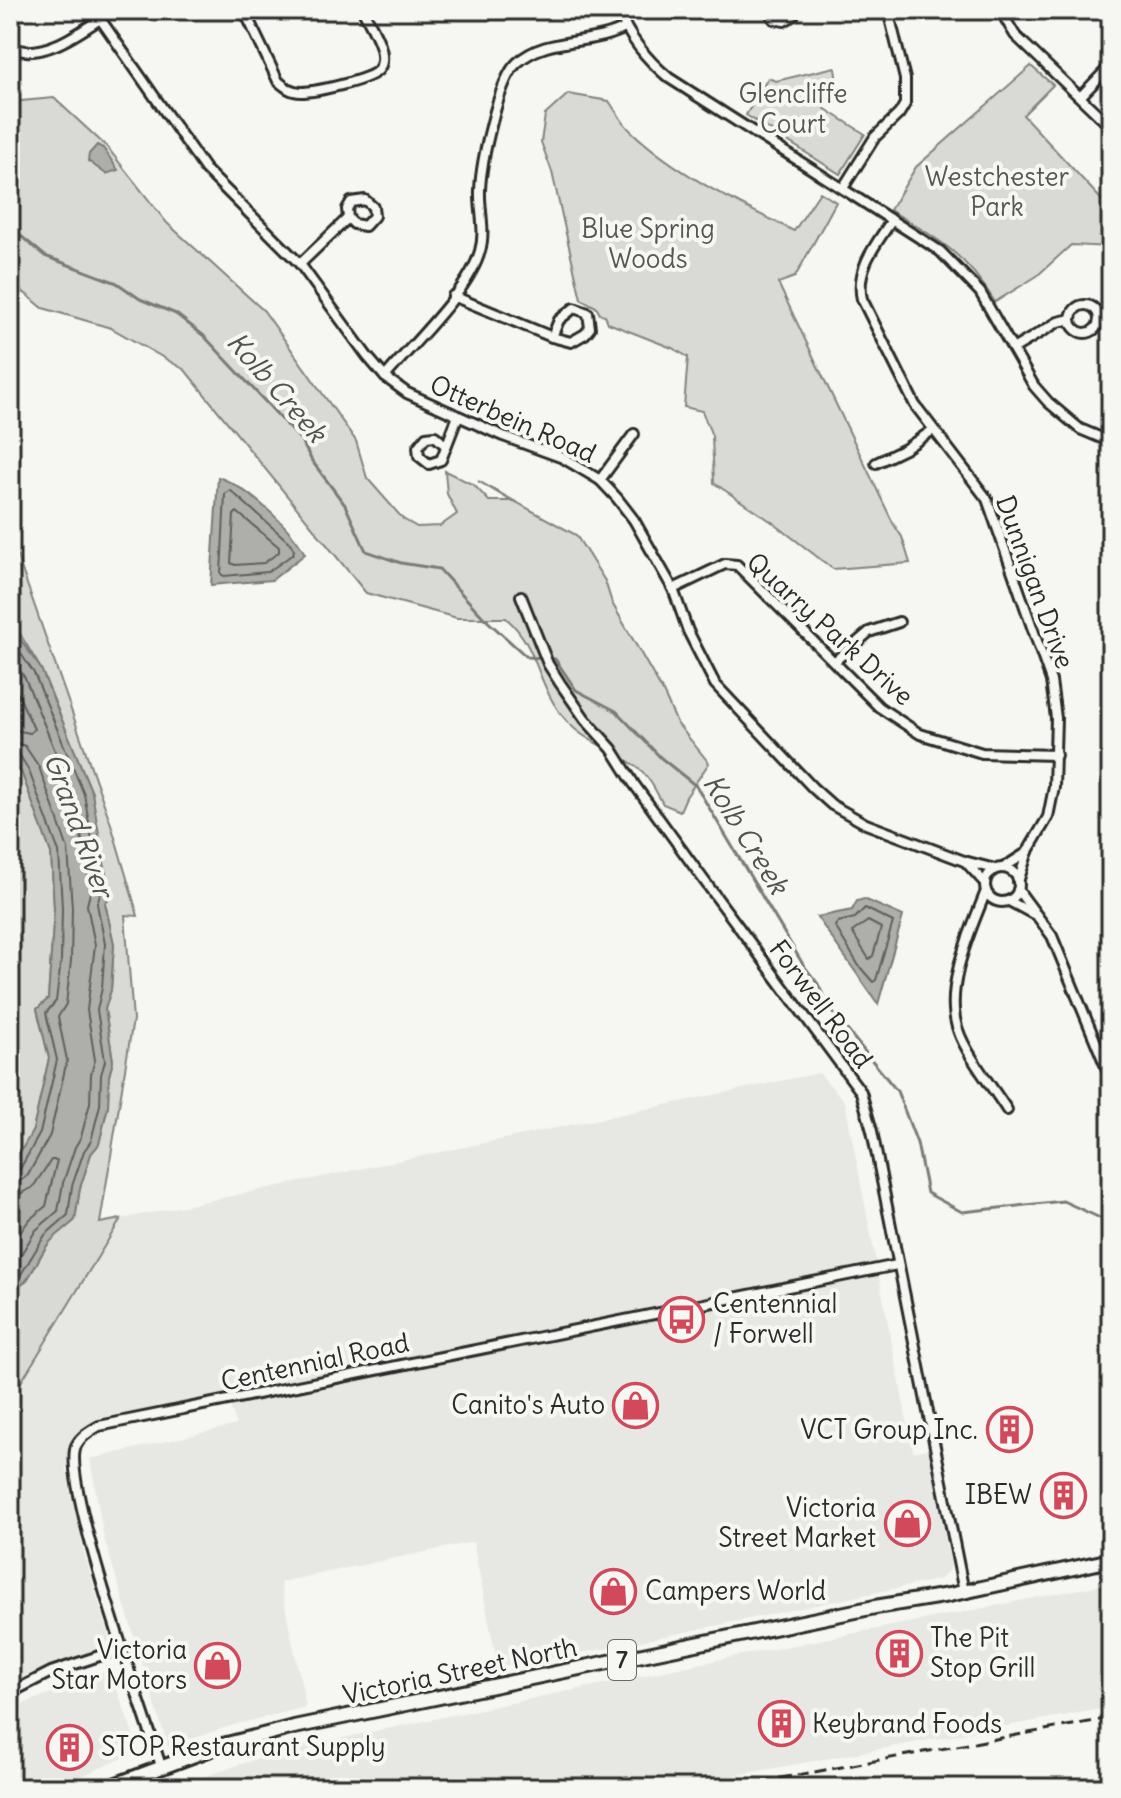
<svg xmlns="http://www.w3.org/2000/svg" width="1121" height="1798" font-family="Delius,sans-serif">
<rect width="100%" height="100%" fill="#f6f6f2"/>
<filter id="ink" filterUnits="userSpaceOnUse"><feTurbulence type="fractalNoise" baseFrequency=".0125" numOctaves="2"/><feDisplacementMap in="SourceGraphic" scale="16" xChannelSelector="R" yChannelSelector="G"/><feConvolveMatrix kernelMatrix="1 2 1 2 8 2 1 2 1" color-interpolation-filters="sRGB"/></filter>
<g filter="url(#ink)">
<g fill="#e7e7e3">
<path d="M819 1073 845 1102 913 1452 928 1449 951 1567 941 1579 603 1649 498 1667 473 1542 280 1582 306 1707 233 1725 168 1747 104 1538 90 1459 236 1425 227 1394 95 1419 70 1446 66 1467 84 1553 111 1643 10 1684V1400L121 1219Z"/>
<path d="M1111 1583V1707L665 1788H171L280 1751 737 1656Z"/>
<path d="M110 1670 139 1751 55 1788H10V1709Z"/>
</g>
<g fill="#d9d9d5" stroke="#828280" stroke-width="2">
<path d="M1031 66 1053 85 1023 115 1111 210V247L1071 245 1037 276 995 302C964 252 938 239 890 210L916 167Z"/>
<path d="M835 67 837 85 824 108 865 134 840 174 746 115 768 78 776 81Z"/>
<path d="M568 94 609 101C616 111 622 123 631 131 676 174 739 204 794 231L820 192 836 202 795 277 778 283 893 523 902 537 910 563 833 569 772 522 714 483 712 436 702 411 684 407 688 357 672 348 608 323 605 315 600 314 596 307 581 299 552 172 541 142 545 115Z"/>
<path d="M54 98 107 147 167 223 264 311 356 441 367 478 403 519 417 527 440 526 457 514 447 494 445 471 474 485 489 501H511L478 481 576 535 605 581 612 603 663 692 677 723 709 763 686 797 680 811 663 804C656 792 650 777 638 768 611 746 581 744 558 710 536 679 537 645 506 618H457L366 593 185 370 111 328 43 308 10 281V102Z"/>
<path d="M10 542 14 547 111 824 138 916 125 915 133 1020 100 1223 121 1219 10 1400V1291L27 1280 50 1240 75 1220 80 1188 91 1154 99 1144 108 1106 109 1076 113 1061 105 1009 111 990 114 944 105 903 92 793 41 669 10 617Z"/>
<path d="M10 753 22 774 51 853 54 909 48 999 37 1009 49 1058 33 1130 10 1179Z"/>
</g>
<g fill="#aeaeab" stroke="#7a7a78" stroke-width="2">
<path d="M97 145 103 148 118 170 106 174 88 161 89 154Z"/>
<path d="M218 477C247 487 291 527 305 554L272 580 211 585Z"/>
<path d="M10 624 41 669 92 793 110 897 105 903 114 944 111 990 105 1009 113 1061 109 1076 108 1106 99 1144 91 1154 80 1188 75 1220C67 1228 57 1234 50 1242 36 1257 32 1286 10 1291V1170L33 1130 49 1058 37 1009 48 999 54 909 51 853 22 774 10 753Z"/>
<path d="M864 899 903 916 878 1004 817 917 852 910 857 901Z"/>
</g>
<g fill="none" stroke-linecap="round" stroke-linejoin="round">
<g stroke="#5f5f5e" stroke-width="2">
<path d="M230 490 290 543 294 550 293 554 268 572 224 576 221 574 225 494Z"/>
<path d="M237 512 279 547V552L264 563 235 565 231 563 234 515Z"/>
<path d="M10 638 34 673 84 794 101 891 97 904 105 944 102 988 97 1010 105 1061 101 1075 100 1105 91 1141 84 1151 72 1186 68 1215 45 1235 20 1276 10 1283"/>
<path d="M10 656 25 678 74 797 91 889 87 905 95 945 87 1010 95 1060 91 1074 90 1103 81 1137 75 1147 63 1183 58 1211 36 1230 10 1272"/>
<path d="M10 677 34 729 30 733 10 729"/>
<path d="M10 741 25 746 39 767 68 849 72 908 71 961 66 1004 58 1017 67 1060 50 1135 28 1175 20 1181 10 1182"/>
<path d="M10 751 19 754 29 771 59 852 62 908 61 961 56 1001 46 1013 57 1060 40 1133 20 1169 10 1172"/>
<path d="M865 908 893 922 876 980 873 982 859 966 835 926 838 922 855 918Z"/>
<path d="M868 921 881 928 873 956 869 959 852 932Z"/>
<path d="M10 1194 22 1193 33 1187 51 1160H57L46 1206 29 1220 10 1247"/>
</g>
<path stroke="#7a7a78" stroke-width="3" d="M10 227 45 256 117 283 140 299 176 314 204 336 301 440 312 461 345 505 366 551 401 563 439 569 484 618 527 657 555 659 576 690 616 711 661 758 696 786 804 966 818 984 829 1008 897 1091 917 1143 927 1193 962 1212 1063 1201 1111 1223"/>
<defs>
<g id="street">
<path d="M94 10 205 169 300 264 367 356 385 377 407 393 503 436 563 458 600 480 617 498 634 520 673 589 688 631 715 684 813 788 832 805 866 824 964 861 995 869"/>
<path d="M244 10 278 81C285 87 291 92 301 92 314 92 373 80 379 69 390 53 370 25 363 10"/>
<path d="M618 10C629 38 646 59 669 78L940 251 980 292 1034 386 1048 402 1080 429 1111 442"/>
<path d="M768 10 774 19 784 21 793 16 796 10"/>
<path d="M1004 10 1006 20 1015 35 1111 127"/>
<path d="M10 46C37 63 78 34 100 19"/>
<path d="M1081 96 1111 65"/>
<path d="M843 188 875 137 899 114 905 104V79L888 10"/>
<path d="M892 220C876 244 855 269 862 299L915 405 987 499 1051 681 1056 718 1054 787 1048 817 1028 851 1018 882"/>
<path d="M300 264 348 218 347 209 351 202 365 200 373 207 374 216 365 226 354 224 348 218"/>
<path d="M453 296 552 337"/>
<circle cx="1085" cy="319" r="14"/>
<path d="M574 308 588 313 590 328 585 334 571 342 552 337 559 320Z"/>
<path d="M1013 349 1058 322 1071 319"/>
<path d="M385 377C412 344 470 290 480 251 486 231 479 210 480 190 481 164 498 80 517 63 546 36 591 46 625 28"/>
<path d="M445 445 435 436 426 437 418 447 419 456 429 464 441 460 458 416"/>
<path d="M876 463 905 449 933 430"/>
<path d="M600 480 634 434"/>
<path d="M673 589 725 564 737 565 879 707 920 734 982 753 1056 755"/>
<path d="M521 596 548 664 560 683 585 719 612 749 634 784 703 879 861 1092 872 1131 964 1592"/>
<path d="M835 661 869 632 899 622"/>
<path d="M965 861 985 883"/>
<circle cx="1002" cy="885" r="17"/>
<path d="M1003 868 1028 852"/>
<path d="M1018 890 1052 936 1111 1079"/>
<path d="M986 891C971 930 943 988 958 1030 966 1054 993 1088 1007 1110"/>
<path d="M1009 901 1037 916"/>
<path d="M10 1693 51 1672 123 1648"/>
<path d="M161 1766C146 1718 61 1481 76 1446 80 1437 90 1431 99 1426L897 1265"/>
</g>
<path id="primary" d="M106 1788 219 1746 294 1727 875 1607 949 1595 1111 1560"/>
</defs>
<use href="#street" stroke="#2b2b2b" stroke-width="14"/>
<use href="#primary" stroke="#2b2b2b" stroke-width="18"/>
<use href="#street" stroke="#f6f6f2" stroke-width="8"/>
<use href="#primary" stroke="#f6f6f2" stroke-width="12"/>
<path stroke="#2b2b2b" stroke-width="3" stroke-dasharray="12 6" stroke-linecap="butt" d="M726 1788 1111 1718"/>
</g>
</g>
<defs>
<symbol id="bus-ring" viewBox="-11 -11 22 22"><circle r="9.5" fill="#f6f6f2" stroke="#d1495b" stroke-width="1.5"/><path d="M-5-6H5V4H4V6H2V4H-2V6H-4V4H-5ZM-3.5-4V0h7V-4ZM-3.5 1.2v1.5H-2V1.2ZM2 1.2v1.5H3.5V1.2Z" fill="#d1495b"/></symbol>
<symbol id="shop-ring" viewBox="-11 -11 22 22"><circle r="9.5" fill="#f6f6f2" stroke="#d1495b" stroke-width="1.5"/><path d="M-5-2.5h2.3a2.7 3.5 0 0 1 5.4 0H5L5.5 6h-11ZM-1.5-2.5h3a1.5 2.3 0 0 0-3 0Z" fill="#d1495b"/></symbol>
<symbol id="building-ring" viewBox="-11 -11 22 22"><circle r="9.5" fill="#f6f6f2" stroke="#d1495b" stroke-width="1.5"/><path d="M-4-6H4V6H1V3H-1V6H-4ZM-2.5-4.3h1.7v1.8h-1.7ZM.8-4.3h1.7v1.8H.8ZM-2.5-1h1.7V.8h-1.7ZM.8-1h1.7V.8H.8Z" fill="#d1495b"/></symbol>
</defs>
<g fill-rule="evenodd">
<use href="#bus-ring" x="656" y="1294" width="51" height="51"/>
<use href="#shop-ring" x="610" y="1380" width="51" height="51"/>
<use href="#building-ring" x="984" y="1404" width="51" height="51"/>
<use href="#building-ring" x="1038" y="1470" width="51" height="51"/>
<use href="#shop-ring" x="882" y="1498" width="51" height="51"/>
<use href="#shop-ring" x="588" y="1566" width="51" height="51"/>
<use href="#building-ring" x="874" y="1628" width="51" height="51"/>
<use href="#shop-ring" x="192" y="1640" width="51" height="51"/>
<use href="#building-ring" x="756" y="1698" width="51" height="51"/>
<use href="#building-ring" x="44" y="1722" width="51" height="51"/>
</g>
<g text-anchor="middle" stroke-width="8" stroke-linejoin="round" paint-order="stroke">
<rect fill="#f6f6f2" stroke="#686867" stroke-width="2" x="608" y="1640" width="28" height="40" rx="6"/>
<g font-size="24" font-weight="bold" fill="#2b2b2b">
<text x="622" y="1668">7</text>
</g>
<g font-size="26" fill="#565656" stroke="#f6f6f2">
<text x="793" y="103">Glencliffe<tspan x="793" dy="30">Court</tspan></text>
<text x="997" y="186">Westchester<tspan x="997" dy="30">Park</tspan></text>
<text x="648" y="238">Blue Spring<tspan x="648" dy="30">Woods</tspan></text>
</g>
<g font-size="26" fill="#2b2b2b" stroke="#f6f6f2">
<text transform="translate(513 419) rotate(24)" y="9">Otterbein Road</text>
<text transform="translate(1035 582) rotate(70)" y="9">Dunnigan Drive</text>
<text transform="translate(830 629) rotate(42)" y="9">Quarry Park Drive</text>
<text transform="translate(821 1004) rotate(53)" y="9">Forwell Road</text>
<text transform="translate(315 1362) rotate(-12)" y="9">Centennial Road</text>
<text transform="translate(460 1671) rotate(-12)" y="9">Victoria Street North</text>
</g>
<g font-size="26" fill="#2b2b2b" stroke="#f6f6f2" text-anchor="start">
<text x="713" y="1313">Centennial<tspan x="713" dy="30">/ Forwell</tspan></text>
<text x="605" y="1414" text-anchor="end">Canito's Auto</text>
<text x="978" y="1439" text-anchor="end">VCT Group Inc.</text>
<text x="1032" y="1504" text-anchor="end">IBEW</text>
<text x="876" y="1517" text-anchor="end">Victoria<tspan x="876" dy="30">Street Market</tspan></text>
<text x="645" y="1600">Campers World</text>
<text x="930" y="1647">The Pit<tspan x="930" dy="30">Stop Grill</tspan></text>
<text x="187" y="1659" text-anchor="end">Victoria<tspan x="187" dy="30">Star Motors</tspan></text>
<text x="812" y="1733">Keybrand Foods</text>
<text x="101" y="1756">STOP Restaurant Supply</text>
</g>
<g font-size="28" font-style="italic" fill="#525251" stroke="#f6f6f2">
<text transform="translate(277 387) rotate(49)" y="10">Kolb Creek</text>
<text transform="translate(79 825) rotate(70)" y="10">Grand River</text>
<text transform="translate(746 834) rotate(58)" y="10">Kolb Creek</text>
</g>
</g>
<rect width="1121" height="1798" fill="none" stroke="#f6f6f2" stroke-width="40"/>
<rect x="20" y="20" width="1081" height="1758" fill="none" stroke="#2b2b2b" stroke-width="3" filter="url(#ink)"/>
</svg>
